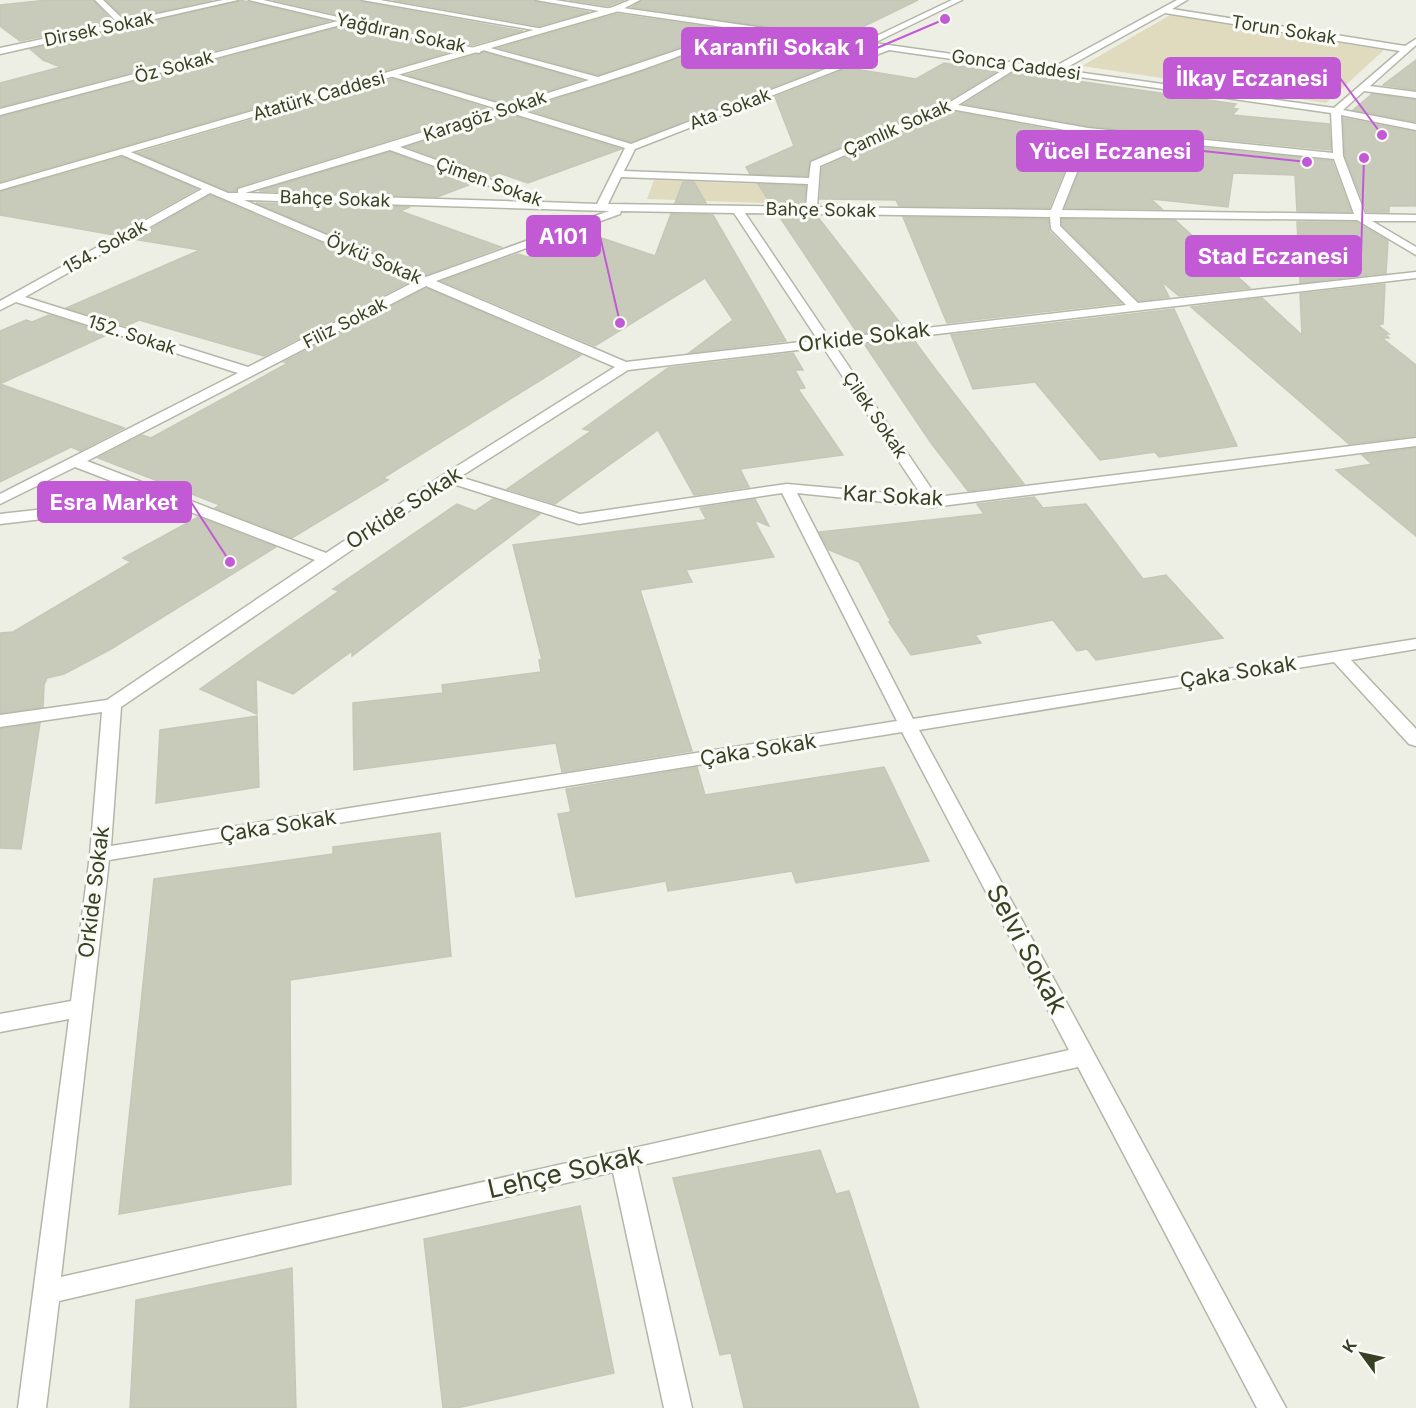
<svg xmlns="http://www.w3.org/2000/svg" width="1416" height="1408" font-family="Inter,sans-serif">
<rect width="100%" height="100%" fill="#edefe5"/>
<g fill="#e0dbbe">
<path d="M1170 15 1189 18 1384 50 1326 103 1082 66Z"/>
<path d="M654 180 794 185 790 204 647 199Z"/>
</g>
<g fill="#c8caba" stroke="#c5c8b7" stroke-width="1.5">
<path d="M48 0H93L113 22 20 41 0 26V5Z"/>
<path d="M106 0H212L126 19Z"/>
<path d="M240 0 329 21 0 107V83L61 67 43 60 30 49Z"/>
<path d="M273 0H360L362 2 523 31 472 45Z"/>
<path d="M393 0H534L536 2 589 12 539 26Z"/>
<path d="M569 0H624L608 6Z"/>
<path d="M642 0H918L842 37 632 7Z"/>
<path d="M617 14 722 29 698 41 598 75 499 48Z"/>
<path d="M348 25 456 50 0 182V117Z"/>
<path d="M739 31 827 44 795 59 831 65 631 142 525 109 659 66Z"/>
<path d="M484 52 581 80 507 104 407 75Z"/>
<path d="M1416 60V90L1383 85Z"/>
<path d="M944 63 996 72 946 102 810 160 807 176 750 174 746 167 794 146 775 97 849 68 916 79Z"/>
<path d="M1022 73 1236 104 1232 108 1238 109 1232 115 1329 124 1331 150 1088 126 964 104 1011 74 1020 76Z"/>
<path d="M392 79 490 109 237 187 236 191H228L138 153Z"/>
<path d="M1372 94 1416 100V122L1353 110Z"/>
<path d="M951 111 1079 135 1049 208 899 206 896 200 820 199 822 168Z"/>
<path d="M508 114 621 149 528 183 499 173 490 177 407 147Z"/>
<path d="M1343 118 1416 132V206H1389V212H1367L1345 156Z"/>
<path d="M1093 136 1332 161 1351 212 1297 211 1295 175 1233 173 1228 207 1151 199 1162 209 1065 208Z"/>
<path d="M390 152 474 183 437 197 259 191Z"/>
<path d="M122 157 197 189 114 235 0 215V192Z"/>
<path d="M683 182H694L706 203H675Z"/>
<path d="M758 184 806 186 804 205 771 204Z"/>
<path d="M210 195 221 200 411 281 264 356 139 320 126 326 66 308 200 250 133 239Z"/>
<path d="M256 203 410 207 400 211 501 247 426 275Z"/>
<path d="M671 214 713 215 786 341 689 353 733 320 705 278 595 346 442 281 518 254 528 257 587 233 655 256Z"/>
<path d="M779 216H817L904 328 858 334Z"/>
<path d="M903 217 1048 219 1049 231 1121 303 947 323Z"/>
<path d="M1062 219 1175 220 1250 288 1179 296 1161 281 1169 297 1139 301 1062 225Z"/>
<path d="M1297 222H1356L1388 241 1386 273 1300 283Z"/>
<path d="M1385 284 1383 324 1378 325 1389 334H1385L1389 338H1382L1416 365V436L1349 444 1191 307 1262 298 1302 335 1300 294Z"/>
<path d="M426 288 581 355 383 478 388 480 292 538 215 508 220 505 98 458 142 435 151 438 288 363 284 362Z"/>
<path d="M1174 309 1237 446 1159 457 1155 452 1100 460 1035 382 973 389 951 335Z"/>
<path d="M49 315 109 334 0 384V331L26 320 32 322Z"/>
<path d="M913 339 936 370 1024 484 968 491 931 443 865 345Z"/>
<path d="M793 353 803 370H795L805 388 798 389 843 455 740 469 749 487 694 495 658 430 555 504 507 489 591 431 583 429 668 368Z"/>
<path d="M0 384 124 428 80 451 71 447 0 482Z"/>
<path d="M1416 448V536L1336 470 1372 464 1362 455Z"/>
<path d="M1034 497 1043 508 1086 504 1143 579 1166 575 1223 638 1096 660 1087 649 1077 651 1053 620 975 635 981 643 911 655 889 622H891L859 562 829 550 819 532 984 514 977 504Z"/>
<path d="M493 499 540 514 352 656V651L293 694 256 679 257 714 200 689 339 591 333 589 457 504 475 511Z"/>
<path d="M755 499 769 526 754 520 774 557 686 570 692 582 640 590 692 751 562 772 556 743 354 770 353 703 443 693 442 685 541 672 539 660H542L513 545 704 520 706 519 700 508Z"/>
<path d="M198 517 276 547 111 649 64 674 47 678 44 685 43 707 0 713V633L13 632 131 562 123 558Z"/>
<path d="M257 716 259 787 156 803 160 730Z"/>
<path d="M40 723 21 849 0 848V729Z"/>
<path d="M697 767 705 795 884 767 929 861 796 883 792 871 668 891 666 881 576 897 558 814 571 812 566 789Z"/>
<path d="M440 833 451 956 290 980 291 1184 119 1214 154 879 333 854V847Z"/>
<path d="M820 1150 836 1194 849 1191 919 1408H744L731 1353 720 1355 673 1178Z"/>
<path d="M580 1206 614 1373 457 1408H443L424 1239Z"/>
<path d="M292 1268 296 1408H130L136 1300Z"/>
</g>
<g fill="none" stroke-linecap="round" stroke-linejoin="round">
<defs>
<g id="minor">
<path d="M95 0H103L125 21 223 0H238L0 54V48L118 23Z"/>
<path d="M249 0H263L483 50 479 53 348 23 0 115V109L338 21Z"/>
<path d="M362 0H380L549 30 545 32Z"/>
<path d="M536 0H555L612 9 616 7 864 42 952 0H962L874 43 1052 68 1177 0H1187L1172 9 1405 46 1416 39V45L1370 86 1416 92V98L1364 91 1343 110 1416 124V130L1341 115 1343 156 1365 214 1416 215V221H1372L1416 247V255L1357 220 1060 217V226L1138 303 1416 272V278L835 346 937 497 1416 438V446L933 507 797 493 913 719 1416 639V649L1351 660 1416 729V746L1409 744 1334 662 919 730 1286 1408H1257L1078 1067 637 1166 692 1408H664L613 1172 59 1301 46 1408H18L69 1019 0 1032V1014L71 1001 90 855 102 712 0 727V715L107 700 315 560 170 504 0 524V514L153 497 75 467 0 504V494L238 373 16 302 0 310V301L202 189 120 154V150H126L228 193H238V189L498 109 390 76V72L507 106 589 80 483 50V46L598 77 699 43 730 28 614 11 610 13ZM1165 13 1400 51 1334 108 1062 70ZM739 29 878 49 631 144 517 109C592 85 670 65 739 29ZM889 50 1008 67 947 104 811 162 809 178 624 171 635 149ZM1017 68 1331 113 1333 153 1088 128 958 105ZM951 109 1082 133 1051 210 817 207 820 166ZM508 112 625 148 597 204 542 202V198L400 147ZM1092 134 1334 159 1354 214 1062 210ZM390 150 534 202 245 193ZM621 177 808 184 806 207 608 204ZM210 193 222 198 416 281 248 367 25 297ZM244 200 609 211 426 277ZM621 211 734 213 818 340 626 362 436 281 620 214ZM745 213 1050 217 1051 229 1126 305 830 339ZM426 286 615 367 443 475 326 553 87 461ZM823 347 922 496 787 484 580 514 460 477 628 370ZM450 483 579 524 782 493 897 721 111 846 121 707ZM902 732 1069 1050 61 1277 109 860Z"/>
</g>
<path id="secondary" d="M630 0H640L619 11 0 190V184L613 7Z"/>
</defs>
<use href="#minor" stroke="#b3b7a7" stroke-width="3"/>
<use href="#secondary" stroke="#b3b8a0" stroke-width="3"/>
<use href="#minor" fill="#fff" fill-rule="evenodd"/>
<use href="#secondary" fill="#fff" fill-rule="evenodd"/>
</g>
<g text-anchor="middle" stroke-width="6" stroke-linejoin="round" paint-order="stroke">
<g font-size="18" fill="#384124" stroke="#fafbf6">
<text transform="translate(99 29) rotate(-12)" y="6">Dirsek Sokak</text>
<text transform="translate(1284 30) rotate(9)" y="6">Torun Sokak</text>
<text transform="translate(401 33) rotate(12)" y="6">Yağdıran Sokak</text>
<text transform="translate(1016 65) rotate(8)" y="6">Gonca Caddesi</text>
<text transform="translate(174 67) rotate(-15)" y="6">Öz Sokak</text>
<text transform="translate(319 96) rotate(-16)" y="6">Atatürk Caddesi</text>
<text transform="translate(730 109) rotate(-21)" y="6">Ata Sokak</text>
<text transform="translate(485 116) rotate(-18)" y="6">Karagöz Sokak</text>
<text transform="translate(897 128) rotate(-24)" y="6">Çamlık Sokak</text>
<text transform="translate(489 182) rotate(20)" y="6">Çimen Sokak</text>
<text transform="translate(335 199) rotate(2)" y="6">Bahçe Sokak</text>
<text transform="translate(821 210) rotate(1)" y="6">Bahçe Sokak</text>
<text transform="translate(105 247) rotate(-29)" y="6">154. Sokak</text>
<text transform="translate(374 259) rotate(23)" y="6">Öykü Sokak</text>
<text transform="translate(345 323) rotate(-27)" y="6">Filiz Sokak</text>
<text transform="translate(132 335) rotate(18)" y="6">152. Sokak</text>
<text transform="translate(875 415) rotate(56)" y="6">Çilek Sokak</text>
</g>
<g font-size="21" fill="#384124" stroke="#fafbf6">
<text transform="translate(864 337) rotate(-7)" y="7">Orkide Sokak</text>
<text transform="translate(893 496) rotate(3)" y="7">Kar Sokak</text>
<text transform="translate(404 508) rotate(-33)" y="7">Orkide Sokak</text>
<text transform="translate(1238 672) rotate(-9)" y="7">Çaka Sokak</text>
<text transform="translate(758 750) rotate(-9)" y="7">Çaka Sokak</text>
<text transform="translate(278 826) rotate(-9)" y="7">Çaka Sokak</text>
<text transform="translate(94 892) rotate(-83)" y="7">Orkide Sokak</text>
</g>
<g font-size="26" fill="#384124" stroke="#fafbf6">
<text transform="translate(1027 949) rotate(62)" y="9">Selvi Sokak</text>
<text transform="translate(565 1172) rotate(-13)" y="9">Lehçe Sokak</text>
</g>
</g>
<path fill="none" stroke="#c35ad5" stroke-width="2" d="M945 19L877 48M1382 135L1340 78M1307 162L1203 151M620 323L600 236M1364 158L1361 256M230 562L191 502"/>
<g fill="#c35ad5" stroke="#fafbf6" stroke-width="2">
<circle cx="945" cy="19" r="6"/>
<circle cx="1382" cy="135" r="6"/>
<circle cx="1307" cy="162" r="6"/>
<circle cx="620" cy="323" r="6"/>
<circle cx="1364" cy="158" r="6"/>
<circle cx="230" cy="562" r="6"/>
</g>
<g fill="#c35ad5" stroke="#c35ad5" stroke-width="2">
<rect x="682" y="28" width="195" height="40" rx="6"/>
<rect x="1164" y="58" width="176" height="40" rx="6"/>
<rect x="1017" y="131" width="186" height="40" rx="6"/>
<rect x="527" y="216" width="73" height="40" rx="6"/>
<rect x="1186" y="236" width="175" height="40" rx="6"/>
<rect x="38" y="482" width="153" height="40" rx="6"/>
</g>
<g font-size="22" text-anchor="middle" font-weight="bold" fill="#fff">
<text x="779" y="55">Karanfil Sokak 1</text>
<text x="1252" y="86">İlkay Eczanesi</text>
<text x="1110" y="159">Yücel Eczanesi</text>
<text x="563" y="244">A101</text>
<text x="1273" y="264">Stad Eczanesi</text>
<text x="114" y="510">Esra Market</text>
</g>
<g transform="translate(1362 1354) rotate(303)" stroke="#fafbf6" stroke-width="4.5" paint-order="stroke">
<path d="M0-4.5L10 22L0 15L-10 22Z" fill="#384124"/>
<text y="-9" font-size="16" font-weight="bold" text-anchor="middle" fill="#384124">K</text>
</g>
</svg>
